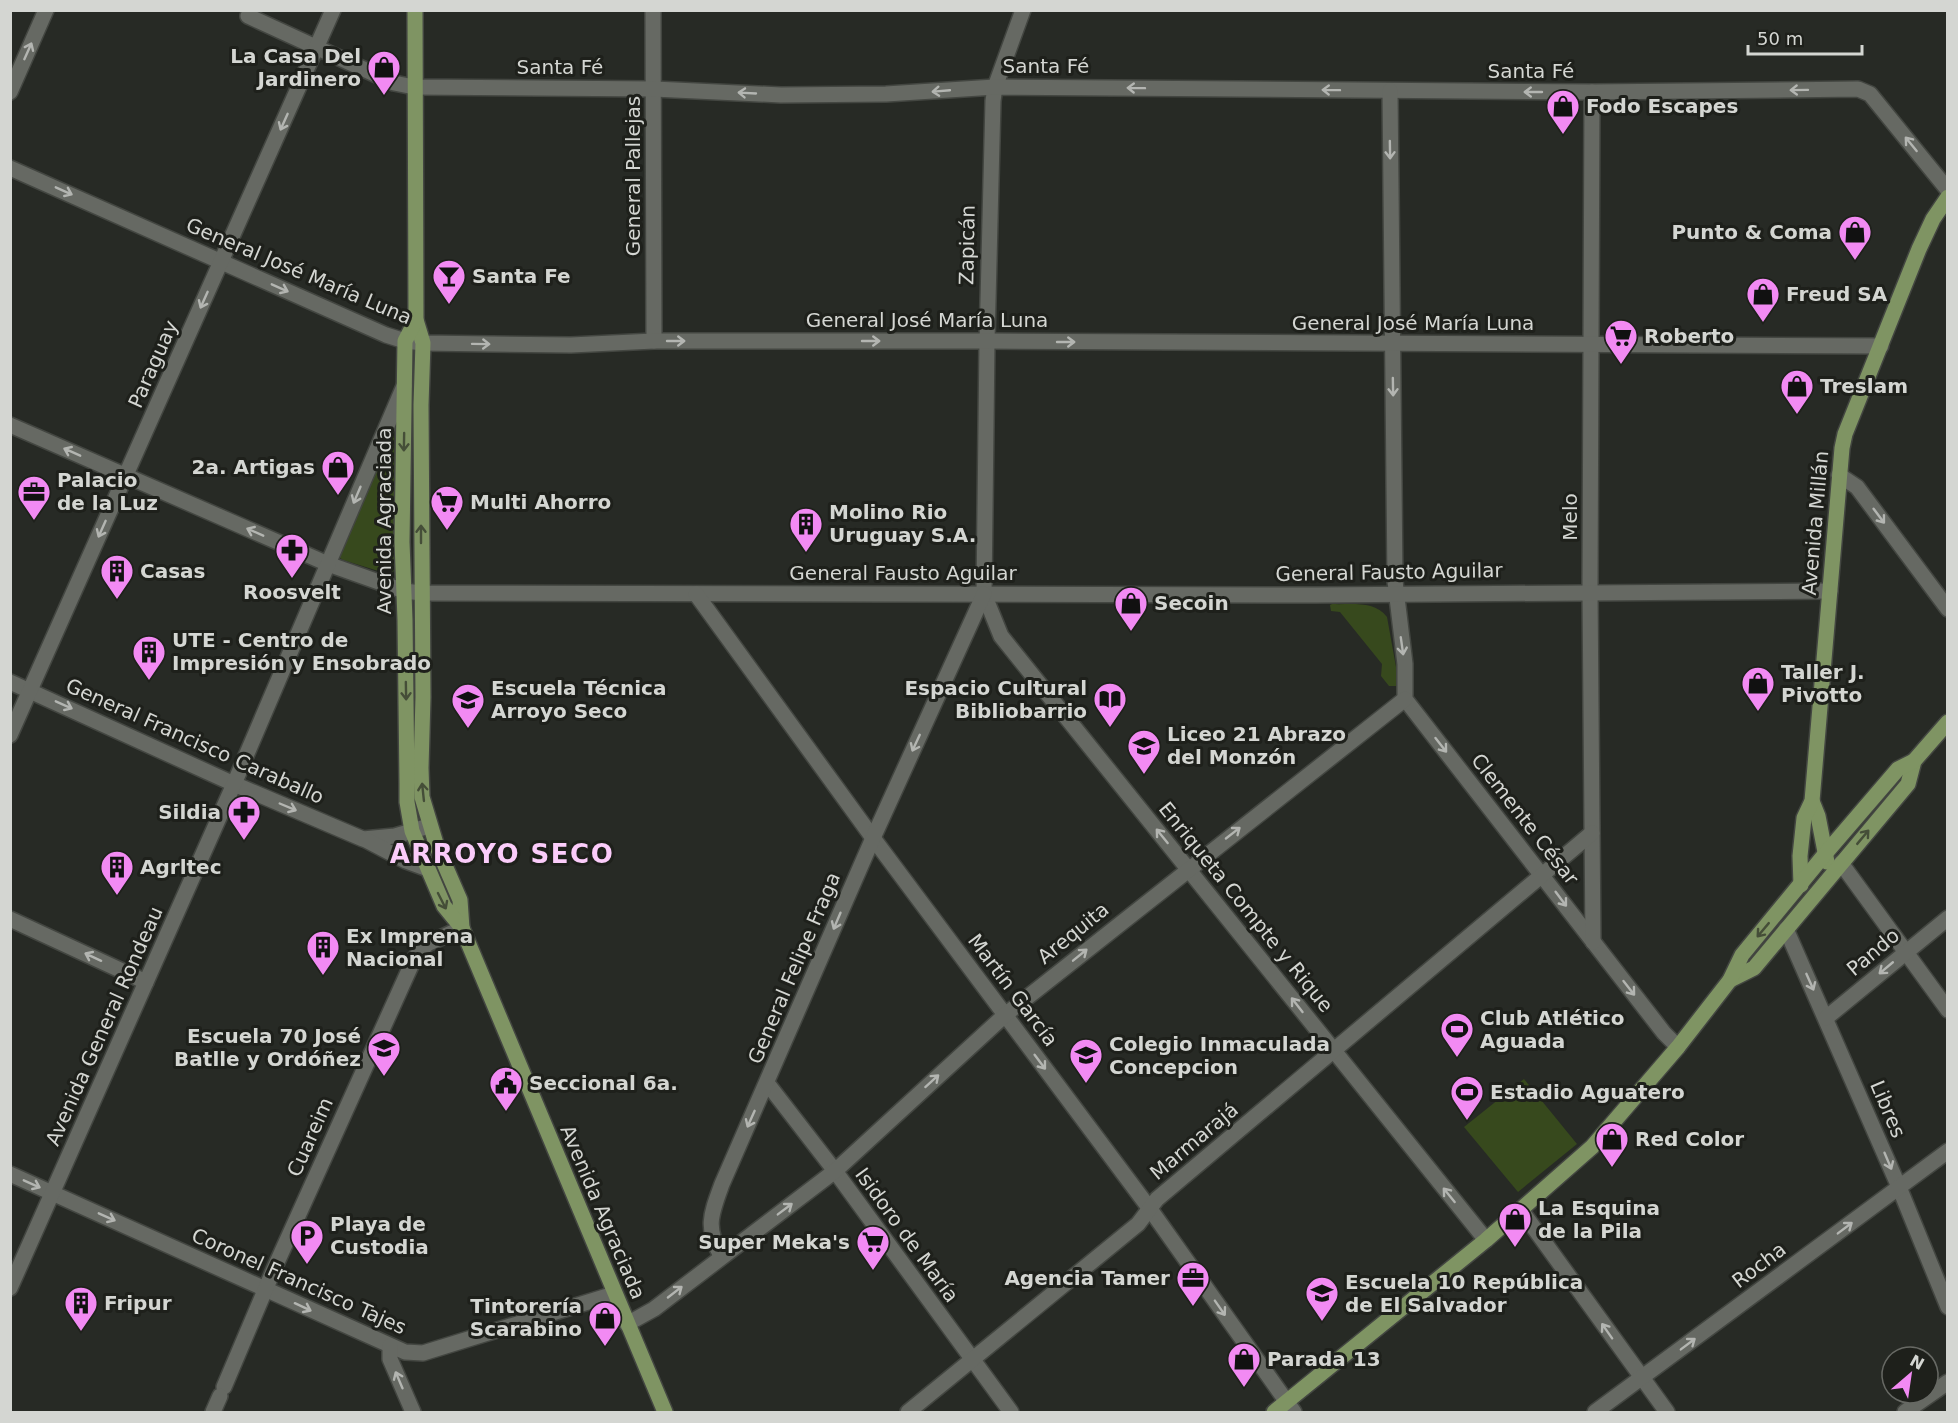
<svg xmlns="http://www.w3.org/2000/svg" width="1958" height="1423" font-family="'DejaVu Sans',sans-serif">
<rect width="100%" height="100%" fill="#272a25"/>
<g fill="#37491d">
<path d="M394 435 396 567 394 571 388 574 343 560 340 558 339 553 391 436Z"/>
<path d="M1332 604C1351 605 1374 600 1387 617L1398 678 1396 686H1389L1381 676 1382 664 1340 612 1331 611 1330 605Z"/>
<path d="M1524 1079 1577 1144 1518 1192 1464 1127Z"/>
</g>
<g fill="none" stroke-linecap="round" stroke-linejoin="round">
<defs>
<g id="minor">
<path d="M653 10 654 341"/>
<path d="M1023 10 995 87 993 101 987 341 984 594 1001 636 1486 1240"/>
<path d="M248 16 394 83 414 87 654 89 781 95 886 94 995 87 1592 92 1858 89 1870 94 1948 190"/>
<path d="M1390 91 1395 581 1405 664V699L1664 1033 1678 1047"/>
<path d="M10 92 46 10"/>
<path d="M1592 92 1590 592 1593 942"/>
<path d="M10 168 386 335 405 341 423 343 571 345 654 341H987L1881 346"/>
<path d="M10 425 328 564 404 591 422 593 1317 595 1830 591"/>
<path d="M1839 475 1857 487 1948 609"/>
<path d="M696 594 873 838 1150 1209 1294 1412"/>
<path d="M10 682 234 784 363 839 395 836 429 826"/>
<path d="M10 735 333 10"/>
<path d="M366 840 406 861 428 869"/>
<path d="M1841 863 1948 1010"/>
<path d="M10 919 146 982"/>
<path d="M1786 929 1899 1187 1948 1307"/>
<path d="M1826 1018 1948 918"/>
<path d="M767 1083 835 1171 1011 1412"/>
<path d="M10 1174 405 1352 423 1353 614 1294"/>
<path d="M1521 1210 1667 1412"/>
<path d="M721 1256C705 1227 711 1214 722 1184L873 838 984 594"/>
<path d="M10 1288 234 784 404 386"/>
<path d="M627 1324 654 1309 835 1171 1005 1015 1405 699"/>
<path d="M390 1346V1359L413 1412"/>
<path d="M224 1387 274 1269 414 959 427 944 462 928"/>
<path d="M213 1412 220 1396"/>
<path d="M908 1412 1138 1224 1157 1199 1592 833"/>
<path d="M1595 1412 1948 1151"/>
<path d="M1905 1412 1948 1382"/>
</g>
<g id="major">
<path d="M415 10 416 320 423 343 421 405 423 697 421 768 422 797 437 847 460 900 462 928"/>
<path d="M416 320 405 341 402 542 405 620 407 784V802L412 831 444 906 462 928 665 1412"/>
<path d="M1812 801 1818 816 1827 862"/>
<path d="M1801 885 1800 856 1804 818 1812 801 1842 448 1845 434 1919 249 1933 219 1948 197"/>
<path d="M1730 980 1754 968 1908 784 1914 761 1948 722"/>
<path d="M1274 1412 1486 1240 1592 1147 1678 1047 1730 980 1742 955 1825 854 1898 769 1914 761"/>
</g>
</defs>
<use href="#minor" stroke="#434641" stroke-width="18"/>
<use href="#major" stroke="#434641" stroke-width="18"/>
<use href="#minor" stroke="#666963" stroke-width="15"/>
<use href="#major" stroke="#7f9463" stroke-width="15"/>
</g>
<defs><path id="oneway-shaft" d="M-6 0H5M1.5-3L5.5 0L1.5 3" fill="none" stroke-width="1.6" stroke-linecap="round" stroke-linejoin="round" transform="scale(1.5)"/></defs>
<g stroke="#b3b5b1">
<use href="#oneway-shaft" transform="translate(28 51) rotate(-66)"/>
<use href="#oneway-shaft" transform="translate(1136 88) rotate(-179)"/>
<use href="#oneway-shaft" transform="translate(1331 90) rotate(-179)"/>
<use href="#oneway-shaft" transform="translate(1799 90) rotate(179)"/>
<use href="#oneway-shaft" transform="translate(941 91) rotate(175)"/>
<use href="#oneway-shaft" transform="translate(1533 92) rotate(-180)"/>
<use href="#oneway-shaft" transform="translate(747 93) rotate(-177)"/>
<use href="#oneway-shaft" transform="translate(284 122) rotate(114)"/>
<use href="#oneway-shaft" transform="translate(1911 144) rotate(-129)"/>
<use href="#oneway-shaft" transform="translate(1390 150) rotate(89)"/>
<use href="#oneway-shaft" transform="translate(64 191) rotate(24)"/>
<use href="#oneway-shaft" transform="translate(280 288) rotate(24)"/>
<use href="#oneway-shaft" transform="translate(204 300) rotate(114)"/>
<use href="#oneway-shaft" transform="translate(676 341)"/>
<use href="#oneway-shaft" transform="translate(871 341)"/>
<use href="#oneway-shaft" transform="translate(1066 342)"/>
<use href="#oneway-shaft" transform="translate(481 344) rotate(1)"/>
<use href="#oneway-shaft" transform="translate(1393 387) rotate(89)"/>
<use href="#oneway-shaft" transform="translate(72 452) rotate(-156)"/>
<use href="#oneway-shaft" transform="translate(357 495) rotate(113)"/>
<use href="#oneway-shaft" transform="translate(1879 516) rotate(53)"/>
<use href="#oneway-shaft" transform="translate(102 529) rotate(114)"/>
<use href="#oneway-shaft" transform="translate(255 532) rotate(-156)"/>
<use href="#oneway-shaft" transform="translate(1402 646) rotate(82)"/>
<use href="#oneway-shaft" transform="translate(64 705) rotate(24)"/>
<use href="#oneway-shaft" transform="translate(916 743) rotate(115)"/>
<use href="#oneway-shaft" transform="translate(1441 745) rotate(52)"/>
<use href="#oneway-shaft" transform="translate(288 807) rotate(23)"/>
<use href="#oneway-shaft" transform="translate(1233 833) rotate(-38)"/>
<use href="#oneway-shaft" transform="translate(1162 836) rotate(-129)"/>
<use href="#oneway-shaft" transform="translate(1561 899) rotate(53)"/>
<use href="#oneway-shaft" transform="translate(837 921) rotate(113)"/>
<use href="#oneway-shaft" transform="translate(1080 955) rotate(-39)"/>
<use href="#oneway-shaft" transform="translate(93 957) rotate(-155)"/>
<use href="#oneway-shaft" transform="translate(1886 968) rotate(140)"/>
<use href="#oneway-shaft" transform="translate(1810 982) rotate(66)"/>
<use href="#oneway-shaft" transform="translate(1629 988) rotate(52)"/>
<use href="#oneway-shaft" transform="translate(1297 1005) rotate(-128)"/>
<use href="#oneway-shaft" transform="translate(1040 1062) rotate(53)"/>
<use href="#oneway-shaft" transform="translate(932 1081) rotate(-42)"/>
<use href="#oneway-shaft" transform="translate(751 1119) rotate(114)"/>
<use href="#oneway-shaft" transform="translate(1888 1161) rotate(67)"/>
<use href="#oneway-shaft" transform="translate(32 1184) rotate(24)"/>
<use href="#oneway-shaft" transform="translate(1449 1195) rotate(-129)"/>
<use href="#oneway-shaft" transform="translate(785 1209) rotate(-37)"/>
<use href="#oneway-shaft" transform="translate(107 1217) rotate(24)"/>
<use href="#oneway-shaft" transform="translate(1845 1228) rotate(-37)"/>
<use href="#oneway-shaft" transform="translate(675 1292) rotate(-38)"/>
<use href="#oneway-shaft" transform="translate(303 1307) rotate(25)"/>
<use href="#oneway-shaft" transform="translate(1220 1308) rotate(55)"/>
<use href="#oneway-shaft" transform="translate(1607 1331) rotate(-125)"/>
<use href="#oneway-shaft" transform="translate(1688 1344) rotate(-37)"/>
<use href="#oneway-shaft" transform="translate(399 1380) rotate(-113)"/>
</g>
<g stroke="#454e38">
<use href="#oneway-shaft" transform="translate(404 442) rotate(91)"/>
<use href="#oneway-shaft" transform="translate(421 534) rotate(-90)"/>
<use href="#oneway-shaft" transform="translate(406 691) rotate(89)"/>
<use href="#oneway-shaft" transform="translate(423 792) rotate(-96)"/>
<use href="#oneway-shaft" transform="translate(1863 837) rotate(-50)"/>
<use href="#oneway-shaft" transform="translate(442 901) rotate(63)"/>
<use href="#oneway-shaft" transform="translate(1763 930) rotate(130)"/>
</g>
<defs>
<symbol id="shop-pin" viewBox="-11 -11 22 30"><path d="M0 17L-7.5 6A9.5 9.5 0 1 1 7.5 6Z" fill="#f28af3" stroke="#1e201b"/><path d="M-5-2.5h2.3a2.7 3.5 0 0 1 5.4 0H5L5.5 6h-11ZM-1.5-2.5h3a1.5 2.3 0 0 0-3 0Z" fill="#111"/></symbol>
<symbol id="bar-pin" viewBox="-11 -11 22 30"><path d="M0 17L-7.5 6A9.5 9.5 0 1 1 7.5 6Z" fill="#f28af3" stroke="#1e201b"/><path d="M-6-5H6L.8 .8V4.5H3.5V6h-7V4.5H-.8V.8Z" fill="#111"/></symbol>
<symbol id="supermarket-pin" viewBox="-11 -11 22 30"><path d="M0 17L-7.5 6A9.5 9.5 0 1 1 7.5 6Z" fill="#f28af3" stroke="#1e201b"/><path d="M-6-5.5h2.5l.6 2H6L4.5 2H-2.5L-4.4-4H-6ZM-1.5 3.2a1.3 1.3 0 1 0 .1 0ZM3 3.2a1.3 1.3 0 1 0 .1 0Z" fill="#111"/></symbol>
<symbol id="office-pin" viewBox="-11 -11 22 30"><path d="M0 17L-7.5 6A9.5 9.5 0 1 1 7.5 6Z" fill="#f28af3" stroke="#1e201b"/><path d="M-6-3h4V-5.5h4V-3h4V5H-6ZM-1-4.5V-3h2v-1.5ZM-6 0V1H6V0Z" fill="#111"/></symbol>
<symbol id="building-pin" viewBox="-11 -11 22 30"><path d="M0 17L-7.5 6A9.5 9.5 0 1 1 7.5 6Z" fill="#f28af3" stroke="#1e201b"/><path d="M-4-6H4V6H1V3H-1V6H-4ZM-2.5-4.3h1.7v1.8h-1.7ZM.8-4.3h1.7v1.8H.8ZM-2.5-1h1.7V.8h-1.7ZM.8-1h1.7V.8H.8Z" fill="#111"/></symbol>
<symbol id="pharmacy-pin" viewBox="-11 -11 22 30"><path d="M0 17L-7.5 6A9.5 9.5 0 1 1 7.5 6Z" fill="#f28af3" stroke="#1e201b"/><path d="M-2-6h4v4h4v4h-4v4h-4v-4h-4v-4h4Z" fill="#111"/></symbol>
<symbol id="library-pin" viewBox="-11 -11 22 30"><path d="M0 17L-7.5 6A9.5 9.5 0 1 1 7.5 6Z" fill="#f28af3" stroke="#1e201b"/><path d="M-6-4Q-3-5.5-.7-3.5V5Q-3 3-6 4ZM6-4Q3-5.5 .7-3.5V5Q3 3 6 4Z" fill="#111"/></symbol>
<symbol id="school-pin" viewBox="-11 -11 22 30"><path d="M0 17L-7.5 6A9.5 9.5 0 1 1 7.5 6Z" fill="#f28af3" stroke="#1e201b"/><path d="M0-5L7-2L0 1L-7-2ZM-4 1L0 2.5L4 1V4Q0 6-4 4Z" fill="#111"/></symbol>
<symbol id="stadium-pin" viewBox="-11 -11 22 30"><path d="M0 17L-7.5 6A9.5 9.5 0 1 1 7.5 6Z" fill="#f28af3" stroke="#1e201b"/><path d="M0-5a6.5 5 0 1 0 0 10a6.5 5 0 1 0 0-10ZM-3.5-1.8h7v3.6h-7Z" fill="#111"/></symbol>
<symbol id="civic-pin" viewBox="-11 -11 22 30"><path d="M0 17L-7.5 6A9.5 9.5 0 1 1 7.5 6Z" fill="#f28af3" stroke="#1e201b"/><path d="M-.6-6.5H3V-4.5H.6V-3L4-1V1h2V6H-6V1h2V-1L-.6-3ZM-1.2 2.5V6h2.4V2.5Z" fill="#111"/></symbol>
<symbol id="parking-pin" viewBox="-11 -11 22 30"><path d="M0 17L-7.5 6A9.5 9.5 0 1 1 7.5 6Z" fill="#f28af3" stroke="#1e201b"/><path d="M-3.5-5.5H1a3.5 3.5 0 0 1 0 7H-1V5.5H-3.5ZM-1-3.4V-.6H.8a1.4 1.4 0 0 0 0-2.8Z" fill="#111"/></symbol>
</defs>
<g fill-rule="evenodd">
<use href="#shop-pin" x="365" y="48" width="38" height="52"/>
<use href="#shop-pin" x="1544" y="87" width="38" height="52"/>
<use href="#shop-pin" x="1836" y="213" width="38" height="52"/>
<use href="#bar-pin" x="430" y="257" width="38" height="52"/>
<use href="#shop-pin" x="1744" y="275" width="38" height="52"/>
<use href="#supermarket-pin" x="1602" y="317" width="38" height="52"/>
<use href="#shop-pin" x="1778" y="367" width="38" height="52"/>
<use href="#shop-pin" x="319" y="448" width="38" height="52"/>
<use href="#office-pin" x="15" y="473" width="38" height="52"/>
<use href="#supermarket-pin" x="428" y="483" width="38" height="52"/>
<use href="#building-pin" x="787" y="505" width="38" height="52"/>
<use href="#pharmacy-pin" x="273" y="531" width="38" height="52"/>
<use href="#building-pin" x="98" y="552" width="38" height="52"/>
<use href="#shop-pin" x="1112" y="584" width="38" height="52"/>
<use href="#building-pin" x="130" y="633" width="38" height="52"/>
<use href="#shop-pin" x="1739" y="664" width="38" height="52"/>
<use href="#library-pin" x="1091" y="680" width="38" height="52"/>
<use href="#school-pin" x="449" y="681" width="38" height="52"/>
<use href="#school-pin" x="1125" y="727" width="38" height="52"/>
<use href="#pharmacy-pin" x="225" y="793" width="38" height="52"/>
<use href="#building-pin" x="98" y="848" width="38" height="52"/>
<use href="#building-pin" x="304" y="928" width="38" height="52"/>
<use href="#stadium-pin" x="1438" y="1010" width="38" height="52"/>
<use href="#school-pin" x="365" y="1029" width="38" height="52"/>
<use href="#school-pin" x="1067" y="1036" width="38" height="52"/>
<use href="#civic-pin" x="487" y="1064" width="38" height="52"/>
<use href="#stadium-pin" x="1448" y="1073" width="38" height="52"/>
<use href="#shop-pin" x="1593" y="1120" width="38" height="52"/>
<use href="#shop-pin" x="1496" y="1200" width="38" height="52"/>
<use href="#parking-pin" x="288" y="1217" width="38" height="52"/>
<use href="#supermarket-pin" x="854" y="1223" width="38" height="52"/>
<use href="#office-pin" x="1174" y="1259" width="38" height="52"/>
<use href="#school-pin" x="1303" y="1274" width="38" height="52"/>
<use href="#building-pin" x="62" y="1284" width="38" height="52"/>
<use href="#shop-pin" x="586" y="1299" width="38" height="52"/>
<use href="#shop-pin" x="1225" y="1340" width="38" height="52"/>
</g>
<g text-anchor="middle" stroke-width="6" stroke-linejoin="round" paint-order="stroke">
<g font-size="20" font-weight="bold" fill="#d4d6d2" stroke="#1e201b" text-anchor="start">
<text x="361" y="63" text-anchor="end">La Casa Del<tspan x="361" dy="23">Jardinero</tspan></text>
<text x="1586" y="113">Fodo Escapes</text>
<text x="1832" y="239" text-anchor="end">Punto &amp; Coma</text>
<text x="472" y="283">Santa Fe</text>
<text x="1786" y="301">Freud SA</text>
<text x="1644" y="343">Roberto</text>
<text x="1820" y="393">Treslam</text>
<text x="315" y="474" text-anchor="end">2a. Artigas</text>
<text x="57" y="487">Palacio<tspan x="57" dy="23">de la Luz</tspan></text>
<text x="470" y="509">Multi Ahorro</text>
<text x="829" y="519">Molino Rio<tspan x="829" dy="23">Uruguay S.A.</tspan></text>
<text x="140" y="578">Casas</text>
<text x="292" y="599" text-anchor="middle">Roosvelt</text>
<text x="1154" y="610">Secoin</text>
<text x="172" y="647">UTE - Centro de<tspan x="172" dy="23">Impresión y Ensobrado</tspan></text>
<text x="1781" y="679">Taller J.<tspan x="1781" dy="23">Pivotto</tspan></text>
<text x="491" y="695">Escuela Técnica<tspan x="491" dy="23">Arroyo Seco</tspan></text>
<text x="1087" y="695" text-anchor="end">Espacio Cultural<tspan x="1087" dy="23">Bibliobarrio</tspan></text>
<text x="1167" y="741">Liceo 21 Abrazo<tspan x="1167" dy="23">del Monzón</tspan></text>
<text x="221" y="819" text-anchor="end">Sildia</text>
<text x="140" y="874">Agrltec</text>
<text x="346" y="943">Ex Imprena<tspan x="346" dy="23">Nacional</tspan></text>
<text x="1480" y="1025">Club Atlético<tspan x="1480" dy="23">Aguada</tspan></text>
<text x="361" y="1043" text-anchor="end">Escuela 70 José<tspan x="361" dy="23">Batlle y Ordóñez</tspan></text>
<text x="1109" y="1051">Colegio Inmaculada<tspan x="1109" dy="23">Concepcion</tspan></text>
<text x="529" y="1090">Seccional 6a.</text>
<text x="1490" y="1099">Estadio Aguatero</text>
<text x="1635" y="1146">Red Color</text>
<text x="1538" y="1215">La Esquina<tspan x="1538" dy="23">de la Pila</tspan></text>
<text x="330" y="1231">Playa de<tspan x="330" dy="23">Custodia</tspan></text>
<text x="850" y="1249" text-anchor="end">Super Meka's</text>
<text x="1170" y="1285" text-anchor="end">Agencia Tamer</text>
<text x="1345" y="1289">Escuela 10 República<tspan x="1345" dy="23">de El Salvador</tspan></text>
<text x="104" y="1310">Fripur</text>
<text x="582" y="1313" text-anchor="end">Tintorería<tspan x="582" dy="23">Scarabino</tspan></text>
<text x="1267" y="1366">Parada 13</text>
</g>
<g font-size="20" fill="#d4d6d2" stroke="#1e201b">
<text x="1046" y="73">Santa Fé</text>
<text x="560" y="74">Santa Fé</text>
<text x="1531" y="78">Santa Fé</text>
<text transform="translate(633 176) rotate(-90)" y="7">General Pallejas</text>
<text transform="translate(967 245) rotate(-89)" y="7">Zapicán</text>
<text transform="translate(299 271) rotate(23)" y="7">General José María Luna</text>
<text x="927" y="327">General José María Luna</text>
<text x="1413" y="330">General José María Luna</text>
<text transform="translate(153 364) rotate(-66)" y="7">Paraguay</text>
<text transform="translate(1570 517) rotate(-90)" y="7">Melo</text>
<text transform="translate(384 521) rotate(-90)" y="7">Avenida Agraciada</text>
<text transform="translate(1815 523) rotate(-85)" y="7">Avenida Millán</text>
<text transform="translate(1389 572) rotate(-1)" y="7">General Fausto Aguilar</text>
<text x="903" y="580">General Fausto Aguilar</text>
<text transform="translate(195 741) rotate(24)" y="7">General Francisco Caraballo</text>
<text transform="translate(1525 819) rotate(52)" y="7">Clemente César</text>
<text transform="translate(1246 907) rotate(51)" y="7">Enriqueta Compte y Rique</text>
<text transform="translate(1073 933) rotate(-39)" y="7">Arequita</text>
<text transform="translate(1873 952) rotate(-40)" y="7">Pando</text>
<text transform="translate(794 968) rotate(-67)" y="7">General Felipe Fraga</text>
<text transform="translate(1013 990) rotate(53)" y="7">Martín García</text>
<text transform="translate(104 1026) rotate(-66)" y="7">Avenida General Rondeau</text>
<text transform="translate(1888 1109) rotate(67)" y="7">Libres</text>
<text transform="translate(310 1137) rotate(-66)" y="7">Cuareim</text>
<text transform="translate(1194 1141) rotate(-40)" y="7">Marmarajá</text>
<text transform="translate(603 1212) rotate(67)" y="7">Avenida Agraciada</text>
<text transform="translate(907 1235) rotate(54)" y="7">Isidoro de María</text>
<text transform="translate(1759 1265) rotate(-37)" y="7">Rocha</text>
<text transform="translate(299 1281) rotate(24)" y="7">Coronel Francisco Tajes</text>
</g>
<g font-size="26" font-weight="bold" letter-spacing="1.5" fill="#fbccfa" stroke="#1e201b">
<text x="502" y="863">ARROYO SECO</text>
</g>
</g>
<rect width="1958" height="1423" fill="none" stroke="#d4d6d2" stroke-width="24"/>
<g transform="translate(1910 1375) rotate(29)"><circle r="28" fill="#1e201b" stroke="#676964" stroke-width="1.5"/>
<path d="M0-4.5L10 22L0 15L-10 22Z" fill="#f28af3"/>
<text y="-9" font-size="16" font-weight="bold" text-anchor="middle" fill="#d4d6d2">N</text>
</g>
<path d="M1748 45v9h114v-9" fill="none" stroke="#d4d6d2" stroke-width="3"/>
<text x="1757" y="45" font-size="18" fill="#d4d6d2" stroke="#1e201b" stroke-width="4.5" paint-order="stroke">50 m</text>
</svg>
